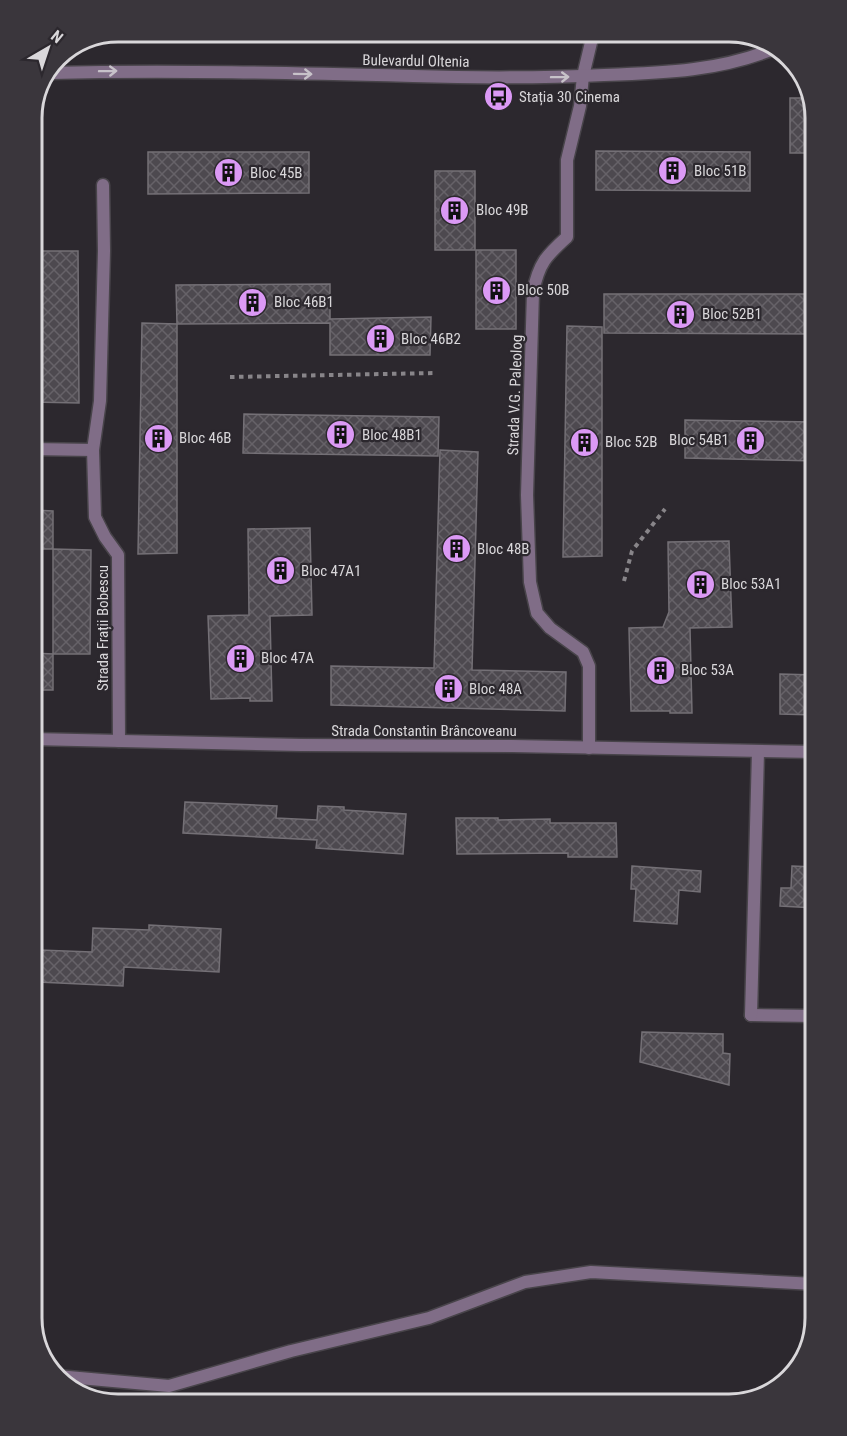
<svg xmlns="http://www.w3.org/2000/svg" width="847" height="1436" font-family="'Roboto Condensed',sans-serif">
<defs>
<pattern id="building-cross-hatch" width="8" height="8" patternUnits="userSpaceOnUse" patternTransform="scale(1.5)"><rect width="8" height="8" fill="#4d494f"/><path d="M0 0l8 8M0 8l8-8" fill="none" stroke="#666268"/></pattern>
</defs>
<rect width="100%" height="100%" fill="#2c282e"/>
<g fill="url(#building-cross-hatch)" stroke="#747076" stroke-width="1.5">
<path d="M790 98H811L816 118V153H790Z"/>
<path d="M596 151 750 152V191L596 190Z"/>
<path d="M148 152H309V193L148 194Z"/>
<rect x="435" y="171" width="40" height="79"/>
<rect x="476" y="250" width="40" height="79"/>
<path d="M38 251H78L79 403 32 402V344H38Z"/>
<path d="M330 284V319L431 317 430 355H330V323L177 324 176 285Z"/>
<path d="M604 294H816V334L604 333Z"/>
<path d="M142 323 177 324V553L138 554Z"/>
<path d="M567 326 602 327V556L563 557Z"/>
<path d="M244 414 439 417 438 456 243 453Z"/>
<path d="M685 420 816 422V461L685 458Z"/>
<path d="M440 450 478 452 472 670 566 672 565 711 331 705V666L434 668Z"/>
<path d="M32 510 53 511V549H32Z"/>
<path d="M310 528 312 615 270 616 272 701H250V698L211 699 208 616 249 615 248 529Z"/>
<path d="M729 541 732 627 690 628 692 713H670V711H631L629 628 663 627 669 612 668 542Z"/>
<path d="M53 549 91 550 90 654H53Z"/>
<path d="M32 653 53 654V690H32Z"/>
<path d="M780 674 815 675V715L780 714Z"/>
<path d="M185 802 277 806 276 818 317 820 318 806 344 807V810L406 814 403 854 316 848 317 840 183 833Z"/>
<path d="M456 818H498V820L550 819V823H616L617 857H568V853L457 854Z"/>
<path d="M632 866 701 871 700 892 679 890 677 924 634 921 636 889H631Z"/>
<path d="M792 866 815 867V908L780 906 781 888H791Z"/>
<path d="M149 925 221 929 219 972 124 967 123 986 38 982 40 950 92 952 93 928 149 930Z"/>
<path d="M642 1032 723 1034V1053L730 1054 729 1085 640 1062Z"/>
</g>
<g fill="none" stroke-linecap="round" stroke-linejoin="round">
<defs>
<g id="service">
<path d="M751 1015 815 1016"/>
<path d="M57 1376 169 1386 291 1351 429 1318 525 1282 591 1272 815 1284"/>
</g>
<g id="minor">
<path d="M103 185 104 251 100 401 93 450 95 517 105 537 118 555 119 741"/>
<path d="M32 449 93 450"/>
<path d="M32 739 302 745 512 746 815 752"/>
<path d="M589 748V666L583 652 550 628 537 613 530 582 527 495 533 292C539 263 546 256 567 237V160L580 106 583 76 593 34"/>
<path d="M751 1015 758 752"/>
</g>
<g id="tertiary">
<path d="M117 32H305"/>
<path d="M447 32 593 34 648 32"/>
<path d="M50 73C171 70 292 73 413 76 477 78 541 78 604 75 664 73 722 71 778 47"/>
</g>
</defs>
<use href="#service" stroke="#48444a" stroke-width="15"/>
<use href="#minor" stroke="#48444a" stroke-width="15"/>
<use href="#tertiary" stroke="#48444a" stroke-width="15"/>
<g stroke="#888589" stroke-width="4" stroke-dasharray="4.5 4.5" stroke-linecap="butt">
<path d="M230 377 435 373"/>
<path d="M624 581 632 551 665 509"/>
</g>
<use href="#service" stroke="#806d87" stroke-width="12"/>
<use href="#minor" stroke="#806d87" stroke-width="12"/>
<use href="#tertiary" stroke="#806d87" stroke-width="12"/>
</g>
<defs><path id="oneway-shaft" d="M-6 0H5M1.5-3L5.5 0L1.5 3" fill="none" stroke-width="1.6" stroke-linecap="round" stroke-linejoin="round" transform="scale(1.5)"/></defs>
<g stroke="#c7c2c9">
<use href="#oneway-shaft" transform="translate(108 71) rotate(-1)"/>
<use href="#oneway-shaft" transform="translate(303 74) rotate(1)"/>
<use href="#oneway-shaft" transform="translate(560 77) rotate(-1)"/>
</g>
<defs>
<symbol id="bus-disc" viewBox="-11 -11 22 22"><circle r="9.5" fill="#db99f5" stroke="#2c282e"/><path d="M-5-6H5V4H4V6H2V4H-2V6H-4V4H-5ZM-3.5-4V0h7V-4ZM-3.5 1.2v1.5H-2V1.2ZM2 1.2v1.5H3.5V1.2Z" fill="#111"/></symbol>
<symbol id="building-disc" viewBox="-11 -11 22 22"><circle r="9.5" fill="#db99f5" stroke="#2c282e"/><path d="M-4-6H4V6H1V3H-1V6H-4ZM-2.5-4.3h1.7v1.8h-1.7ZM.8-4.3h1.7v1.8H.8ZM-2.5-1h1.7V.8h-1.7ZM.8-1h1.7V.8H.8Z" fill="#111"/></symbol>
</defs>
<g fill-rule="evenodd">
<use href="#bus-disc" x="482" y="80" width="33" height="33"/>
<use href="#building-disc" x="656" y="154" width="33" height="33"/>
<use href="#building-disc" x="212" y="156" width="33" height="33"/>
<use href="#building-disc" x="438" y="194" width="33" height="33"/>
<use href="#building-disc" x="480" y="274" width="33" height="33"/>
<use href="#building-disc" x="236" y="286" width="33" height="33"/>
<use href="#building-disc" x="664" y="298" width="33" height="33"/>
<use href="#building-disc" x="364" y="322" width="33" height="33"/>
<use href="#building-disc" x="324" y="418" width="33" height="33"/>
<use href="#building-disc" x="142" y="422" width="33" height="33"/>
<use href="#building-disc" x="734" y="424" width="33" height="33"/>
<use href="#building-disc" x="568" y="426" width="33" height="33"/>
<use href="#building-disc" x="440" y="532" width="33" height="33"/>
<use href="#building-disc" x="264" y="554" width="33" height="33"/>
<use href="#building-disc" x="684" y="568" width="33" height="33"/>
<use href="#building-disc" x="224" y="642" width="33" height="33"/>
<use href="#building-disc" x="644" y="654" width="33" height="33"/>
<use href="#building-disc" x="432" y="672" width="33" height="33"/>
</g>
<g text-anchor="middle" stroke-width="4.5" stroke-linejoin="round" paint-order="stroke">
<g font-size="15" fill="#d9d7da" stroke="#2c282e">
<text transform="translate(416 61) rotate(1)" y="5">Bulevardul Oltenia</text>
<text transform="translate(515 395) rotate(-88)" y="5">Strada V.G. Paleolog</text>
<text transform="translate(103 628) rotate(-90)" y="5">Strada Frații Bobescu</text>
<text x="424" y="736">Strada Constantin Brâncoveanu</text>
</g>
<g font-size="15" fill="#d9d7da" stroke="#2c282e" text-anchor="start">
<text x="519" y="102">Stația 30 Cinema</text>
<text x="694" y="176">Bloc 51B</text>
<text x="250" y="178">Bloc 45B</text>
<text x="476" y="215">Bloc 49B</text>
<text x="517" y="295">Bloc 50B</text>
<text x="274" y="307">Bloc 46B1</text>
<text x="702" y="319">Bloc 52B1</text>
<text x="401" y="344">Bloc 46B2</text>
<text x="362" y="440">Bloc 48B1</text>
<text x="179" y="443">Bloc 46B</text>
<text x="729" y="445" text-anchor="end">Bloc 54B1</text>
<text x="605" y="447">Bloc 52B</text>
<text x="477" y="554">Bloc 48B</text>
<text x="301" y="576">Bloc 47A1</text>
<text x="721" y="589">Bloc 53A1</text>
<text x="261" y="663">Bloc 47A</text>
<text x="681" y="675">Bloc 53A</text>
<text x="469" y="694">Bloc 48A</text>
</g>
</g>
<path d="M0 0H847V1436H0ZM118 42H729A76 76 0 0 1 805 118V1318A76 76 0 0 1 729 1394H118A76 76 0 0 1 42 1318V118A76 76 0 0 1 118 42Z" fill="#3a363c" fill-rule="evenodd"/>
<path fill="none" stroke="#d9d7da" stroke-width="3" d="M118 42H729A76 76 0 0 1 805 118V1318A76 76 0 0 1 729 1394H118A76 76 0 0 1 42 1318V118A76 76 0 0 1 118 42Z"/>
<g transform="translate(48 48) rotate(39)" stroke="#2c282e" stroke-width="4.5" paint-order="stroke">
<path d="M0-4.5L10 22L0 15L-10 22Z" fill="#d9d7da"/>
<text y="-9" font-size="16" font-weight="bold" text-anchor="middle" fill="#d9d7da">N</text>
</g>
</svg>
